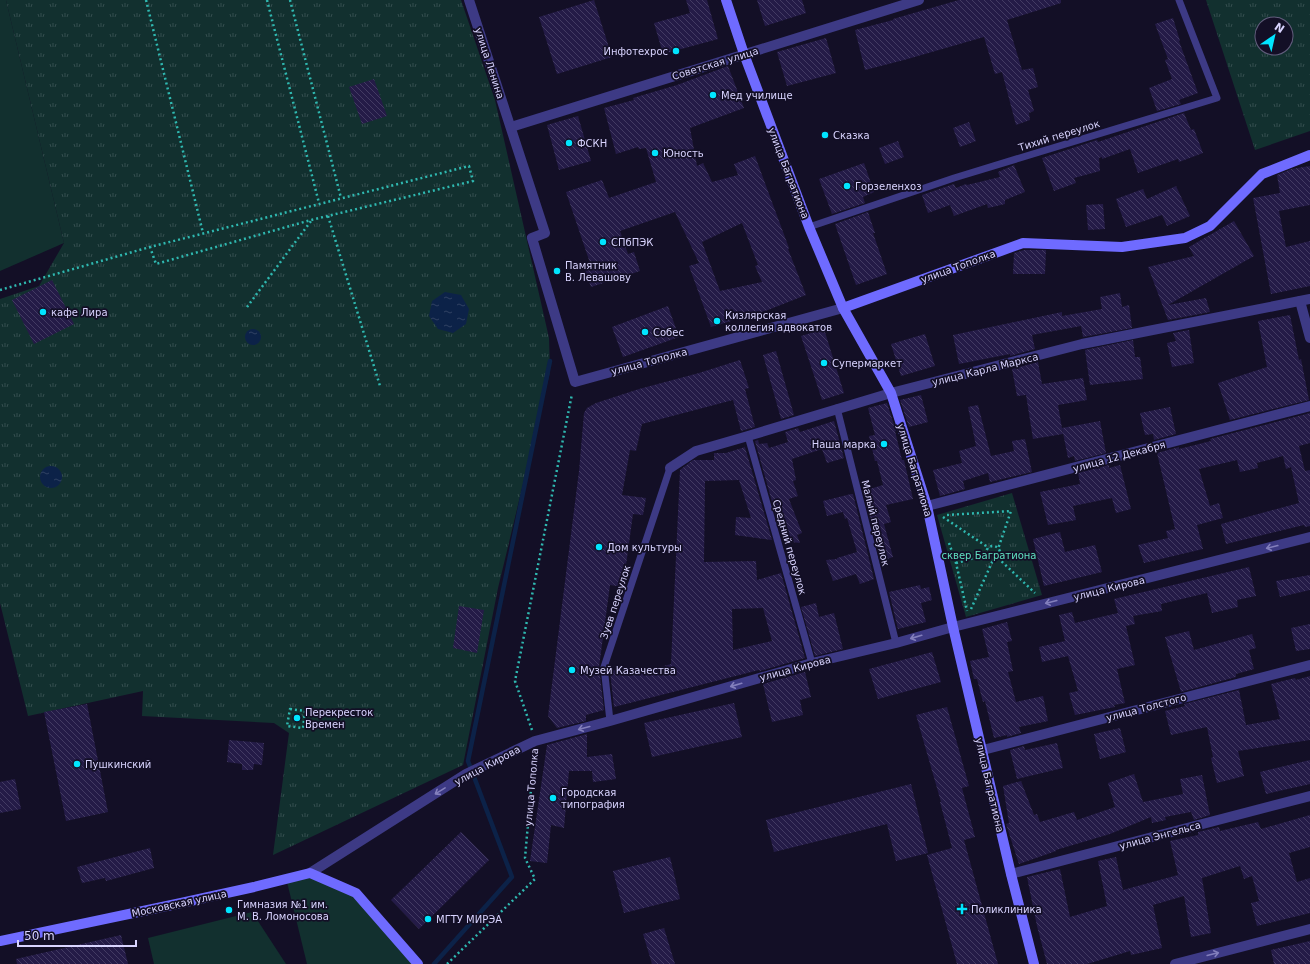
<svg xmlns="http://www.w3.org/2000/svg" width="1310" height="964" font-family="'DejaVu Sans',sans-serif">
<defs>
<pattern id="park-tufts" width="24" height="20" patternUnits="userSpaceOnUse"><rect width="24" height="20" fill="#12302f"/><path d="M3 7l-1-3M5 7V3M7 7l1-3M15 17l-1-3M17 17v-4M19 17l1-3" fill="none" stroke="#344d4e"/></pattern>
<pattern id="water-ripples" width="26" height="14" patternUnits="userSpaceOnUse"><rect width="26" height="14" fill="#0c2248"/><path d="M2 4q2-2 4 0t4 0M15 11q2-2 4 0t4 0" fill="none" stroke="#2f4163"/></pattern>
<pattern id="building-back-hatch" width="6" height="6" patternUnits="userSpaceOnUse"><rect width="6" height="6" fill="#241b47"/><path d="M-1 5l2 2M0 0l6 6M5-1l2 2" fill="none" stroke="#433b63"/></pattern>
</defs>
<rect width="100%" height="100%" fill="#130f26"/>
<g fill="#12302f">
<path d="M0 0H6L64 243 0 271Z"/>
<path d="M311 877 354 894 419 964H307L287 882Z"/>
<path d="M252 912 286 964H154L148 938Z"/>
</g>
<g fill="url(#park-tufts)" fill-rule="evenodd">
<path d="M6 0H461L495 100 549 338 550 372 498 588 463 765 273 855 289 733 274 723 142 716 143 691 28 716 0 603V299L39 286 64 243Z"/>
<path d="M1206 0H1310V131L1255 150ZM1262 24H1286V48H1262Z"/>
<path d="M1012 493 1042 595 966 617 937 515Z"/>
</g>
<g fill="url(#water-ripples)">
<path d="M445 292 461 295 469 309 466 324 453 333 438 329 429 316 432 301Z"/>
<circle cx="253" cy="337" r="8"/>
<circle cx="51" cy="477" r="11"/>
</g>
<g fill="none" stroke-linecap="round" stroke-linejoin="round">
<path stroke="#0c2248" stroke-width="4.5" d="M434 964 512 877 468 761 550 361"/>
</g>
<g fill="url(#building-back-hatch)" fill-rule="evenodd">
<path d="M594 0 612 57 557 74 539 17Z"/>
<path d="M686 0H707L718 39 663 54 654 23 690 13Z"/>
<path d="M757 0H802L806 13 765 26Z"/>
<path d="M959 0H1061V3L1007 20 1022 70 1033 68 1038 87 1028 90 1034 111 1029 113 1030 120 1016 125 1002 72 995 74 984 37 904 60 865 70 855 30 893 20V19Z"/>
<path d="M1173 18 1180 41H1179L1198 93 1179 100 1181 104 1157 111 1149 88 1172 79 1165 60 1168 59 1155 24Z"/>
<path d="M826 38 836 73 787 86 777 52Z"/>
<path d="M728 66 744 108 690 128 697 166 703 163 712 182 738 175 734 164 755 156 789 248 788 249 806 295 768 310 711 327 689 266 699 263 675 212 620 231 628 254 634 252 640 271 591 287 583 265 590 263 566 192 602 180 609 198 656 182 646 148 639 149 638 147 616 154 604 108 634 100 633 98 677 85ZM742 223 758 265 755 266 762 282 720 291 702 242Z"/>
<path d="M374 79 387 116 362 124 349 87Z"/>
<path d="M1184 113 1191 130 1194 129 1203 153 1179 162 1178 159 1138 173 1130 149 1102 159V157L1099 158 1100 171 1074 178 1076 183 1054 191 1042 158 1097 140 1098 142Z"/>
<path d="M578 116 591 161 559 170 547 125Z"/>
<path d="M969 122 976 141 960 147 953 128Z"/>
<path d="M898 141 904 157 885 164 879 148Z"/>
<path d="M864 163 874 192 863 197 865 203 832 214 819 179Z"/>
<path d="M1014 165 1025 192 1005 200V204L988 208 987 204 954 216 950 205 928 213 922 195 954 184 956 188 966 184 967 185 1000 177 998 172Z"/>
<path d="M1310 166V205L1279 211 1286 247 1310 241V286L1271 294 1253 198 1280 193 1277 175 1291 169Z"/>
<path d="M1176 186 1190 216 1167 226 1162 215 1126 227 1116 199 1143 189 1147 199Z"/>
<path d="M1103 204 1105 229 1088 230 1086 205Z"/>
<path d="M868 212 875 233H873L887 274 856 285 835 224Z"/>
<path d="M1234 221 1254 256 1168 305 1206 298 1210 312 1168 320 1148 267 1194 256 1189 247Z"/>
<path d="M1024 250H1046L1045 274H1013L1014 253Z"/>
<path d="M52 280 74 324 34 344 12 300Z"/>
<path d="M1120 293 1122 307 1129 305 1132 328 1083 337 1081 326 1032 335 1035 349 1010 356V354L959 364 953 335 1062 312V316L1102 309 1100 297Z"/>
<path d="M668 306 679 337 623 357 612 327Z"/>
<path d="M1290 315 1299 360 1301 359 1309 400 1230 420 1218 383 1267 367 1258 321Z"/>
<path d="M824 329 844 393 822 400 801 336Z"/>
<path d="M1189 330 1194 363 1172 367 1167 343 1176 341 1173 333Z"/>
<path d="M925 334 935 366 901 376 891 344Z"/>
<path d="M1133 340 1135 357H1140L1143 379 1090 385 1085 350Z"/>
<path d="M776 351 794 415 781 419 763 355Z"/>
<path d="M740 360 749 388 745 389 755 427 741 431 733 400 642 424 636 451 630 450 622 495 646 498 643 515 633 514 623 587 610 585 599 667 604 710 586 715V721L557 728 548 716 579 471 584 413 587 408 596 403 639 389 699 373Z"/>
<path d="M1038 362 1042 384 1083 378 1087 400 1058 405 1063 434 1033 439 1026 395 1017 396 1012 369Z"/>
<path d="M921 395 928 422 909 427 900 400Z"/>
<path d="M887 403 896 431H895L902 460H904L913 499 886 505 891 522 884 524 893 557 881 561 863 491 883 485 877 461H875L869 436 875 435 868 408Z"/>
<path d="M978 405 991 456 1014 451 1012 441 1025 439 1032 472 990 482 988 473 963 481 965 489 940 496 933 470 962 463 959 451 976 446 968 407Z"/>
<path d="M1170 407 1176 434 1154 440 1153 434 1145 435 1140 413Z"/>
<path d="M1310 413V443L1299 446 1305 471 1310 470V526L1305 527 1304 525 1226 544 1221 524 1299 503 1291 467 1286 469 1283 456 1257 463 1258 468 1240 472 1237 460 1199 469 1210 506 1219 503 1223 518 1197 525 1203 549 1144 563 1138 545 1168 538 1166 531 1175 529 1157 453 1179 447V449L1211 441 1210 439Z"/>
<path d="M834 421 844 458 827 463 822 449 792 459 796 480 793 481 798 496 789 499 802 533 797 535 800 543 783 541 755 441 758 440 759 444 767 443 769 448 788 442 785 432 798 428 800 432Z"/>
<path d="M1100 421 1106 453 1075 461 1074 456 1068 458 1062 428Z"/>
<path d="M744 444 772 540 735 535 736 517 751 518 739 480 705 481 704 562 756 561 757 580 781 573 805 658 760 671 759 670 614 707 610 671 627 668 628 676 671 664 680 470 693 460H714V453H726L745 447ZM763 608 772 641 733 650 732 609Z"/>
<path d="M1109 465V468L1120 465 1131 509 1116 513 1112 498 1073 506 1076 520 1048 525 1040 492 1080 484 1078 473Z"/>
<path d="M851 494H853L874 579 860 584 856 574 833 581 826 560 837 559V558L857 552 847 518 845 519 843 512 827 516 823 501Z"/>
<path d="M1060 532 1065 552 1095 545 1102 572 1044 586 1033 539Z"/>
<path d="M1249 567 1256 596 1237 600 1238 607 1212 613 1207 593 1161 604 1162 611 1133 616 1135 624 1126 626 1135 665 1117 669 1125 703 1114 705 1115 707 1075 715 1069 693 1078 691 1068 656 1042 662 1039 647 1065 641 1059 615 1072 612 1075 623 1118 613 1114 599Z"/>
<path d="M1310 575V590L1280 597 1276 581Z"/>
<path d="M920 585 921 589 929 587 932 600 921 603 926 622 898 629 889 592Z"/>
<path d="M816 603 819 617 834 613 843 649 815 656 801 607Z"/>
<path d="M459 606 484 610 477 653 453 648Z"/>
<path d="M1007 622 1012 641 1007 642 1013 671 1008 672 1016 702 1043 696 1048 721 1019 727 1021 733 1007 737V735L994 738 985 701 983 702 977 679H974L970 661 989 657 982 629Z"/>
<path d="M1310 624V649L1296 651 1291 628Z"/>
<path d="M1189 631 1194 650 1252 634 1256 648 1249 650 1254 669 1236 674V677L1181 692 1165 637Z"/>
<path d="M932 652 941 682 878 699 869 669Z"/>
<path d="M805 672 811 697 800 700 803 715 772 722 763 684Z"/>
<path d="M1310 676V740L1238 751 1244 776 1217 783 1211 758 1213 757 1207 727 1171 735 1165 711 1185 706 1184 704 1239 690 1246 725 1280 719 1271 684 1295 678 1296 680Z"/>
<path d="M734 703 742 737 652 757 644 723Z"/>
<path d="M87 704 108 812 66 821 44 712Z"/>
<path d="M947 707 969 786 962 788 975 837 964 840 998 964H957L927 855 952 848 940 802H941L916 715Z"/>
<path d="M1120 728 1126 752 1100 759 1094 734Z"/>
<path d="M587 734V757L612 754 616 779 593 782 592 771H569L564 828 551 825 547 863 530 861 547 745Z"/>
<path d="M229 740 264 743 262 765 254 764 253 770H242V764L227 762Z"/>
<path d="M1057 743 1063 768 1017 779 1010 750 1024 746 1025 750Z"/>
<path d="M1310 760V784L1266 794 1260 772Z"/>
<path d="M1134 774 1143 802 1183 794 1180 779 1202 775 1210 815 1194 820 1191 812 1165 817 1166 820 1152 823 1151 817 1110 834 1056 850V851L1019 864 1006 824 1009 823 1003 786 1021 781 1034 815 1037 814 1040 822 1074 812 1077 820 1115 807 1108 783Z"/>
<path d="M15 779 21 809 0 813V782Z"/>
<path d="M911 784 928 853 896 861 887 824 774 852 766 820Z"/>
<path d="M1310 815V847L1289 853 1297 882 1310 878V913L1257 926 1251 903 1259 901 1252 876 1244 879 1240 866 1202 878 1211 933 1191 937 1184 896 1153 905 1162 948 1131 955 1130 951 1087 964H1047L1037 926 1027 877 1060 869 1070 917 1107 906 1098 861 1116 857 1123 890 1178 875 1170 841 1198 835V832L1219 827 1220 831 1258 822 1261 829Z"/>
<path d="M461 832 489 860 419 929 391 900Z"/>
<path d="M150 848 154 868 106 881 105 878 82 883 77 867Z"/>
<path d="M670 857 680 899 624 913 613 871Z"/>
<path d="M664 928 675 964H652L643 934Z"/>
<path d="M121 935 128 964H17L16 959Z"/>
<path d="M1310 941V964H1274L1271 950Z"/>
</g>
<g fill="none" stroke-linecap="round" stroke-linejoin="round">
<g stroke="#2fb8b0" stroke-width="2.5" stroke-dasharray="2 3" stroke-linecap="butt">
<path d="M146 0 203 233"/>
<path d="M267 0 319 203"/>
<path d="M290 0 341 198"/>
<path d="M328 216 380 386"/>
<path d="M0 290 150 247 469 166 473 181 311 220 156 264 150 247"/>
<path d="M247 307 311 221"/>
<path d="M947 515 1011 511 998 549"/>
<path d="M943 517 989 548"/>
<path d="M949 543 956 563 967 611"/>
<circle cx="993" cy="553" r="7"/>
<path d="M998 558 1035 593"/>
<path d="M956 563 986 555"/>
<path d="M971 609 993 560"/>
<path d="M290 709 305 711 303 728 287 726Z"/>
<path d="M532 730 515 681 572 394"/>
<path d="M447 964 535 879 525 858 534 755"/>
</g>
<g stroke="#3d3a85" stroke-width="7">
<path d="M809 227 954 178 1217 98 1179 0"/>
<path d="M837 408 896 643"/>
<path d="M748 436 812 663"/>
<path d="M610 721 604 667 670 468"/>
</g>
<g stroke="#3d3a85" stroke-width="10">
<path d="M469 0 545 233 532 238 575 382 843 308"/>
<path d="M511 127 919 0"/>
<path d="M1300 301 1310 338"/>
<path d="M670 468 696 451 748 436 891 393 1082 344 1310 299"/>
<path d="M927 506 1310 406"/>
<path d="M983 750 1310 665"/>
<path d="M310 873 466 774 535 741 610 721 812 663 896 643 953 627 1310 537"/>
<path d="M1011 874 1310 796"/>
<path d="M1175 964 1310 929"/>
</g>
<g stroke="#6f6bff" stroke-width="10">
<path d="M726 0 744 54 809 227 843 308 891 393 927 506 953 627 1011 874 1034 964"/>
<path d="M843 308 1023 243 1122 247 1185 238 1210 226 1262 174 1310 155"/>
<path d="M0 941 181 903 254 887 310 873 356 893 418 964"/>
</g>
</g>
<defs><path id="oneway-shaft" d="M-6 0H5M1.5-3L5.5 0L1.5 3" fill="none" stroke-width="1.6" stroke-linecap="round" stroke-linejoin="round"/></defs>
<g stroke="#837fbc">
<use href="#oneway-shaft" transform="translate(1272 547) rotate(166)"/>
<use href="#oneway-shaft" transform="translate(1051 602) rotate(166)"/>
<use href="#oneway-shaft" transform="translate(916 637) rotate(164)"/>
<use href="#oneway-shaft" transform="translate(736 685) rotate(164)"/>
<use href="#oneway-shaft" transform="translate(584 728) rotate(165)"/>
<use href="#oneway-shaft" transform="translate(440 791) rotate(148)"/>
<use href="#oneway-shaft" transform="translate(1213 954) rotate(-14)"/>
</g>
<g fill="#00e5ff" stroke="#130f26" stroke-width="1.5">
<circle cx="676" cy="51" r="4"/>
<circle cx="713" cy="95" r="4"/>
<circle cx="825" cy="135" r="4"/>
<circle cx="569" cy="143" r="4"/>
<circle cx="655" cy="153" r="4"/>
<circle cx="847" cy="186" r="4"/>
<circle cx="603" cy="242" r="4"/>
<circle cx="557" cy="271" r="4"/>
<circle cx="43" cy="312" r="4"/>
<circle cx="717" cy="321" r="4"/>
<circle cx="645" cy="332" r="4"/>
<circle cx="824" cy="363" r="4"/>
<circle cx="884" cy="444" r="4"/>
<circle cx="599" cy="547" r="4"/>
<circle cx="572" cy="670" r="4"/>
<circle cx="297" cy="718" r="4"/>
<circle cx="77" cy="764" r="4"/>
<circle cx="553" cy="798" r="4"/>
<path d="M960 903h4v4h4v4h-4v4h-4v-4h-4v-4h4z"/>
<circle cx="229" cy="910" r="4"/>
<circle cx="428" cy="919" r="4"/>
</g>
<g text-anchor="middle" stroke-width="3.5" stroke-linejoin="round" paint-order="stroke">
<g font-size="10" fill="#d9d4ff" stroke="#130f26" text-anchor="start">
<text x="668" y="55" text-anchor="end">Инфотехрос</text>
<text x="721" y="99">Мед училище</text>
<text x="833" y="139">Сказка</text>
<text x="577" y="147">ФСКН</text>
<text x="663" y="157">Юность</text>
<text x="855" y="190">Горзеленхоз</text>
<text x="611" y="246">СПбПЭК</text>
<text x="565" y="269">Памятник<tspan x="565" dy="12">В. Левашову</tspan></text>
<text x="51" y="316">кафе Лира</text>
<text x="725" y="319">Кизлярская<tspan x="725" dy="12">коллегия адвокатов</tspan></text>
<text x="653" y="336">Собес</text>
<text x="832" y="367">Супермаркет</text>
<text x="876" y="448" text-anchor="end">Наша марка</text>
<text x="607" y="551">Дом культуры</text>
<text x="580" y="674">Музей Казачества</text>
<text x="305" y="716">Перекресток<tspan x="305" dy="12">Времен</tspan></text>
<text x="85" y="768">Пушкинский</text>
<text x="561" y="796">Городская<tspan x="561" dy="12">типография</tspan></text>
<text x="237" y="908">Гимназия №1 им.<tspan x="237" dy="12">М. В. Ломоносова</tspan></text>
<text x="971" y="913">Поликлиника</text>
<text x="436" y="923">МГТУ МИРЭА</text>
</g>
<g font-size="10" fill="#d9d4ff" stroke="#130f26">
<text transform="translate(490 63) rotate(72)" y="4">улица Ленина</text>
<text transform="translate(715 63) rotate(-17)" y="4">Советская улица</text>
<text transform="translate(1059 135) rotate(-17)" y="4">Тихий переулок</text>
<text transform="translate(789 173) rotate(69)" y="4">улица Багратиона</text>
<text transform="translate(958 266) rotate(-20)" y="4">улица Тополка</text>
<text transform="translate(649 361) rotate(-15)" y="4">улица Тополка</text>
<text transform="translate(985 369) rotate(-14)" y="4">улица Карла Маркса</text>
<text transform="translate(1119 456) rotate(-15)" y="4">улица 12 Декабря</text>
<text transform="translate(915 470) rotate(73)" y="4">улица Багратиона</text>
<text transform="translate(876 523) rotate(76)" y="4">Малый переулок</text>
<text transform="translate(790 547) rotate(74)" y="4">Средний переулок</text>
<text transform="translate(1109 588) rotate(-14)" y="4">улица Кирова</text>
<text transform="translate(615 602) rotate(-72)" y="4">Зуев переулок</text>
<text transform="translate(795 668) rotate(-15)" y="4">улица Кирова</text>
<text transform="translate(1146 707) rotate(-15)" y="4">улица Толстого</text>
<text transform="translate(487 765) rotate(-28)" y="4">улица Кирова</text>
<text transform="translate(990 785) rotate(77)" y="4">улица Багратиона</text>
<text transform="translate(531 787) rotate(-85)" y="4">улица Тополка</text>
<text transform="translate(1160 835) rotate(-15)" y="4">улица Энгельса</text>
<text transform="translate(179 903) rotate(-12)" y="4">Московская улица</text>
</g>
<g font-size="10" fill="#5fe0c0" stroke="#130f26">
<text x="989" y="559">сквер Багратиона</text>
</g>
</g>
<g transform="translate(1274 36) rotate(34)"><circle r="19" fill="#130f26" stroke="#625e7d"/>
<path d="M0-3L7 15L0 10L-7 15Z" fill="#00e5ff"/>
<text y="-6" font-size="11" font-weight="bold" text-anchor="middle" fill="#d9d4ff">N</text>
</g>
<path d="M18 940v6h118v-6" fill="none" stroke="#d9d4ff" stroke-width="2"/>
<text x="24" y="940" font-size="12" fill="#d9d4ff" stroke="#130f26" stroke-width="3" paint-order="stroke">50 m</text>
</svg>
